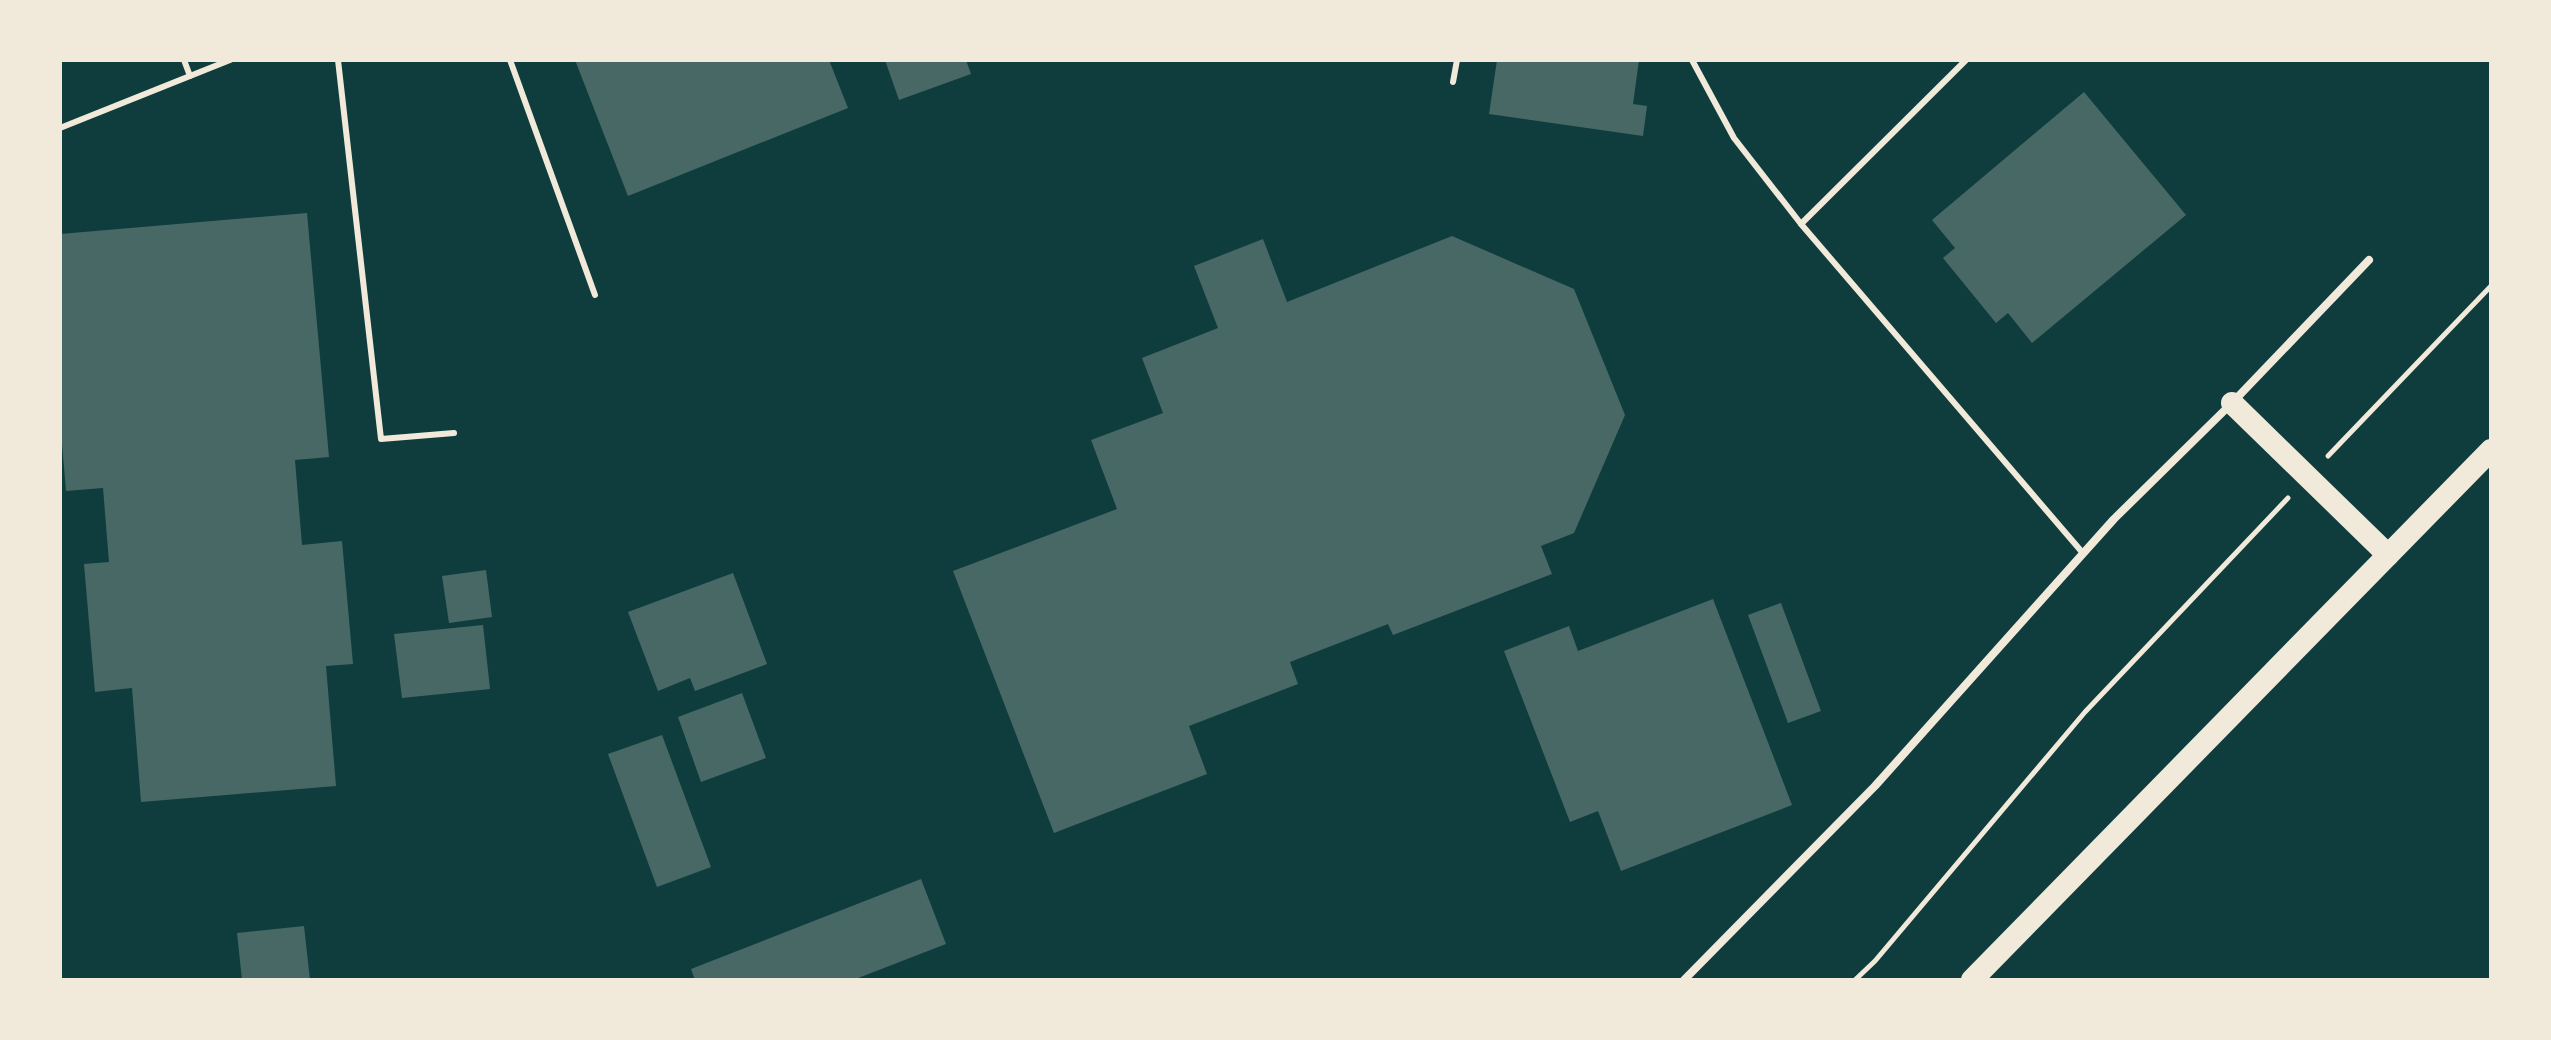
<svg xmlns="http://www.w3.org/2000/svg" width="2551" height="1040" font-family="'Work Sans',sans-serif">
<rect width="100%" height="100%" fill="#0f3d3e"/>
<g fill="#486865">
<path d="M575 60H829L848 108 628 196Z"/>
<path d="M885 60H966L971 74 899 100Z"/>
<path d="M1497 60H1639L1633 104 1647 106 1643 136 1489 114Z"/>
<path d="M2084 92 2186 215 2032 343 2008 313 1996 323 1943 258 1955 248 1932 220Z"/>
<path d="M307 213 329 457 295 460 302 545 342 541 353 664 326 666 336 786 141 802 132 688 95 692 84 564 109 562 103 488 66 491 60 420V234Z"/>
<path d="M1452 236 1574 289 1625 415 1574 533 1541 546 1552 574 1393 635 1388 624 1290 662 1298 684 1189 726 1207 774 1054 833 953 571 1117 509 1091 440 1163 413 1142 358 1218 328 1194 266 1263 239 1287 302Z"/>
<path d="M486 570 492 617 449 623 442 576Z"/>
<path d="M733 573 767 664 695 691 690 678 658 691 628 612Z"/>
<path d="M1713 599 1792 805 1621 871 1598 811 1570 822 1504 651 1569 626 1578 651Z"/>
<path d="M1781 603 1821 711 1788 723 1748 615Z"/>
<path d="M483 625 490 689 402 698 394 634Z"/>
<path d="M742 693 766 758 701 782 678 717Z"/>
<path d="M662 735 711 867 657 887 608 754Z"/>
<path d="M921 879 946 944 853 980H695L691 969Z"/>
<path d="M304 926 310 980H242L237 933Z"/>
</g>
<g fill="none" stroke-linecap="round" stroke-linejoin="round">
<g stroke="#f1e9da" stroke-width="5">
<path d="M2328 456 2491 286"/>
<path d="M1855 980 1875 961 2085 712 2288 498"/>
</g>
<g stroke="#f1e9da" stroke-width="6">
<path d="M184 60 190 76"/>
<path d="M338 60 381 439 454 433"/>
<path d="M510 60 595 295"/>
<path d="M1692 60 1734 138 1801 224 2082 552"/>
<path d="M1453 82 1457 60"/>
<path d="M60 128 230 60"/>
<path d="M1801 224 1966 60"/>
</g>
<path stroke="#f1e9da" stroke-width="8" d="M1684 980 1875 786 2114 519 2232 403 2369 260"/>
<g stroke="#f1e9da" stroke-width="22">
<path d="M2232 403 2388 555"/>
<path d="M1972 980 2491 450"/>
</g>
</g>
<rect width="2551" height="1040" fill="none" stroke="#f1e9da" stroke-width="124"/>
</svg>
